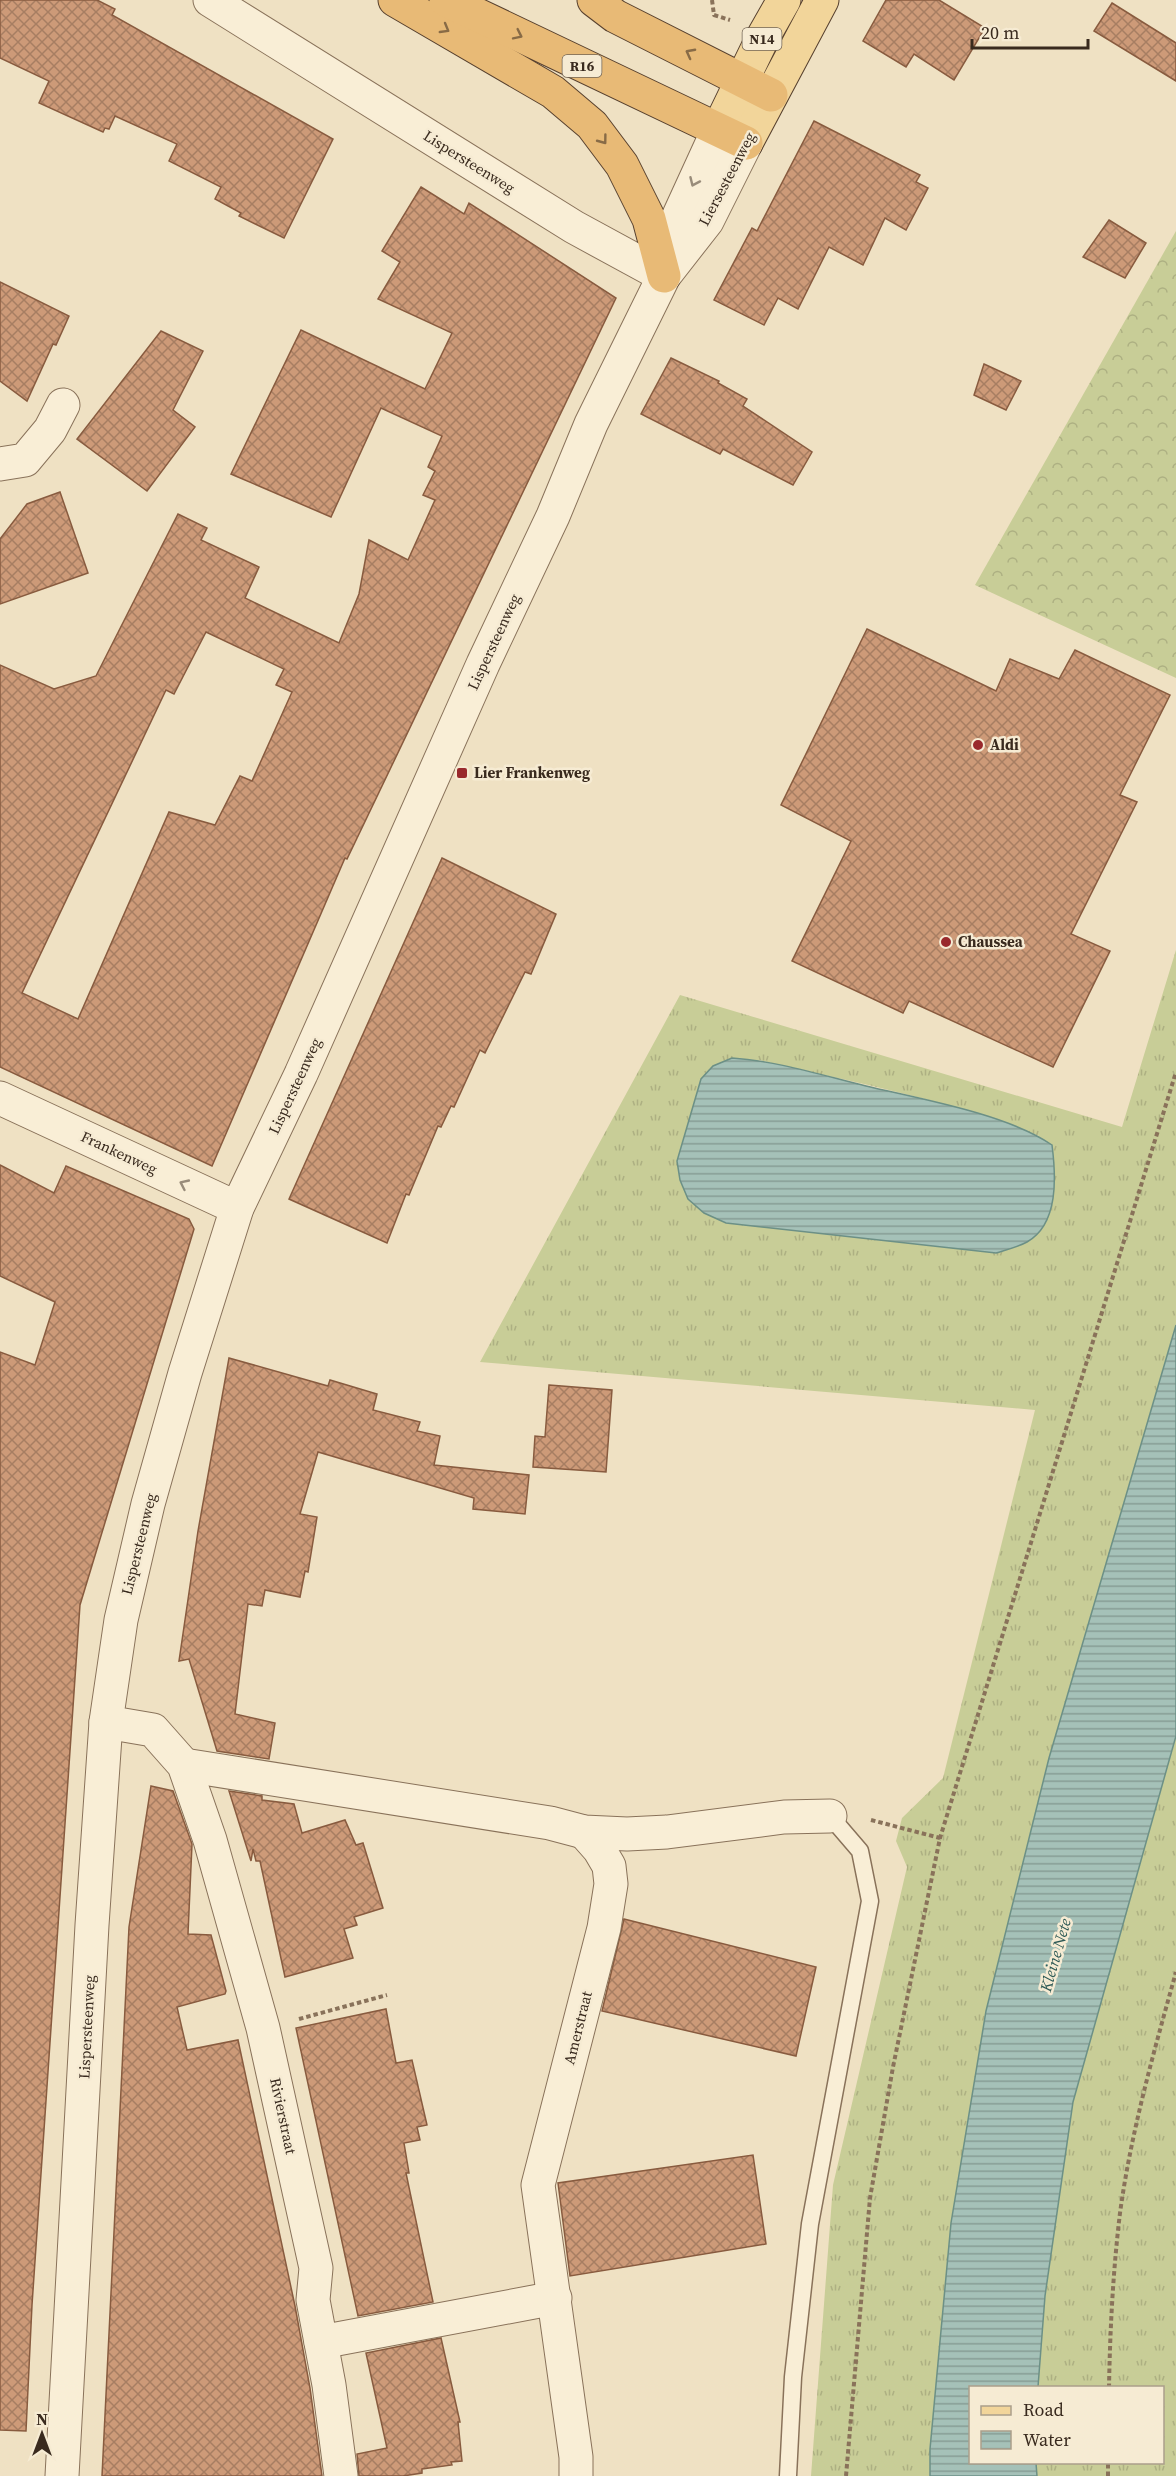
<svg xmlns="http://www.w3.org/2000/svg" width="1176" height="2476" font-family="'Source Serif 4',serif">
<defs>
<pattern id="grass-tufts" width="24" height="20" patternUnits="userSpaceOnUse" patternTransform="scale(1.5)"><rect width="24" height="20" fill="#c8cd97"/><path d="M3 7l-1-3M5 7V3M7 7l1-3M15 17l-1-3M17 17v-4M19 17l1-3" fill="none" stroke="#adb082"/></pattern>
<pattern id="forest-crowns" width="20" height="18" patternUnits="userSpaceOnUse" patternTransform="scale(1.5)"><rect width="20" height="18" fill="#c8cd97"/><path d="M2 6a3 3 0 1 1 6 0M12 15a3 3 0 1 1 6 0" fill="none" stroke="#adb082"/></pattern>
<pattern id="water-rules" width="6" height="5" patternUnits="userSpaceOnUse" patternTransform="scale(1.5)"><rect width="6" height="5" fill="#a5c1b8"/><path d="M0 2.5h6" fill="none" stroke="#879d95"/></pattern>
<pattern id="building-cross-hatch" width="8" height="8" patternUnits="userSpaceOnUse" patternTransform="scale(1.5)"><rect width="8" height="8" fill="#cd9a78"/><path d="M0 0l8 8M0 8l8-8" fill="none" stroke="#a77e62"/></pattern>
</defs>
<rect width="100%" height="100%" fill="#efe1c3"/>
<g fill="url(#grass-tufts)" fill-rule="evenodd">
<path d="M1176 950V1325L1049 1758 986 2011 951 2223 930 2449V2476H811L833 2185 907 1867 896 1841 902 1818 943 1778 1035 1410 480 1362 680 995 1122 1127ZM759 1060C852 1082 950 1100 1039 1136L805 1231 726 1223 688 1199 680 1180 677 1160Z"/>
<path d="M1176 1736V2476H1037L1036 2463 1162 2462V2388L1038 2387 1045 2296 1073 2102Z"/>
</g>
<path fill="url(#forest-crowns)" d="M1176 231V678L975 585Z"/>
<g fill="url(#water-rules)" stroke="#6c9086" stroke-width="1.5">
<path d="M732 1058C777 1061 821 1075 866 1086 920 1099 1007 1114 1052 1145 1056 1176 1059 1224 1027 1242 1018 1247 1006 1250 996 1253L726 1223 704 1213 688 1199 680 1180 677 1161 701 1079 713 1066Z"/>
<path d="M1176 1325V1736L1073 2102 1045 2296 1038 2387 970 2388V2462L1036 2463 1037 2476H930V2449L951 2223 986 2011 1049 1758Z"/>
</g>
<g fill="url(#building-cross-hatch)" stroke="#885b3f" stroke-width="1.5" fill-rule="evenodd">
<path d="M0 0H97L115 9 112 15 333 139 284 238 239 216 241 213 215 199 221 187 169 161 177 144 115 116 109 129 105 128 103 132 39 103 49 81 0 58Z"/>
<path d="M886 0H939L985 28 954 80 914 54 906 67 863 41Z"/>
<path d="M1112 3 1176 43V81L1094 31Z"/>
<path d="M814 121 920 175 916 182 928 188 906 230 885 218 863 265 829 247 798 309 778 298 764 325 714 300 752 228 757 231Z"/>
<path d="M421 187 464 214 469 203 616 298 347 859 345 858 212 1166 0 1067V665L54 689 96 676 178 514 207 528 201 540 259 567 245 598 339 643 359 594 369 540 408 560 435 500 423 495 435 471 428 467 442 436 381 408 331 517 231 474 301 330 425 389 452 333 378 299 400 262 382 251ZM206 632 284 669 276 685 292 692 252 781 240 776 215 825 169 812 78 1019 22 993 166 690 174 694Z"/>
<path d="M1109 220 1146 243 1125 278 1083 257Z"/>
<path d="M0 282 69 316 56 345 53 344 27 401 0 381Z"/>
<path d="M161 331 203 351 173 410 195 427 147 491 77 439Z"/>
<path d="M671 358 719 381 718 383 747 399 743 406 812 452 793 485 723 449 720 454 641 414Z"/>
<path d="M984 364 1021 381 1006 410 974 395Z"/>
<path d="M60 492 88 573 0 604V539L27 504Z"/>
<path d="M867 629 996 691 1010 659 1059 679 1075 650 1170 695 1120 795 1137 802 1071 934 1110 951 1053 1067 909 1001 903 1013 792 961 851 841 781 805Z"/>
<path d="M442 858 556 914 531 974 525 972 485 1053 480 1050 454 1107 451 1106 441 1127 438 1126 409 1195 406 1194 387 1243 289 1199Z"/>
<path d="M0 1165 54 1193 66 1166 189 1219 194 1229 80 1605 32 2305 26 2431 0 2430V1352L35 1365 55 1302 0 1276Z"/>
<path d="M229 1358 328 1386 330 1380 377 1394 373 1410 420 1422 417 1431 440 1436 434 1465 529 1475 525 1514 473 1509 474 1498 318 1452 300 1514 317 1517 308 1572 305 1571 300 1597 265 1590 262 1606 248 1604 235 1714 275 1723 269 1759 217 1751 189 1659 179 1661 198 1531Z"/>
<path d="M549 1385 612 1390 606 1472 533 1467 535 1436 545 1437Z"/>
<path d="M151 1786 173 1791 192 1844 188 1934 211 1935 226 1991 225 1994 177 2007 187 2050 238 2040 295 2306 310 2388 322 2476H102L129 1927Z"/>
<path d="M229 1791 262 1796V1800L294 1804 302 1833 345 1820 356 1845 363 1843 383 1908 354 1917 357 1925 344 1929 353 1958 285 1977 260 1861H256L253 1849 251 1861Z"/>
<path d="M624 1919 816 1967 796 2056 602 2011Z"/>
<path d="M386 2009 396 2063 412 2060 427 2125 417 2127 420 2140 404 2143 409 2173H406L433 2302 358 2316 296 2028Z"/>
<path d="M753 2155 766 2244 570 2276 558 2183Z"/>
<path d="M441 2338 460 2422H458L462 2461 451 2462 452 2465 422 2469V2473L403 2476H359L357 2454 387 2448 366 2353Z"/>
</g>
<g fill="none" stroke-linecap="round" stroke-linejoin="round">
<defs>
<path id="service" d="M788 2476 793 2377 810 2224 870 1901 860 1851 830 1816"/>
<g id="minor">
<path d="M210 0 574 227 664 276"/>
<path d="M0 464 25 460 50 430 63 405"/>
<path d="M0 1098 237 1208"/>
<path d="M106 1722 153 1730 184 1765 210 1840 263 2028 316 2268 313 2300 329 2385 341 2476"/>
<path d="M184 1765 550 1823 584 1832 627 1834 667 1832 784 1817 830 1816"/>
<path d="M321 2342 555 2298"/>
<path d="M576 2476V2457L538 2185 604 1928 611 1884 609 1866 599 1849 584 1832"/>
</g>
<g id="tertiary">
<path d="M665 268 670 235 719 128"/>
<path d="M62 2476 92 1925 106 1722 121 1620 148 1504 185 1373 237 1208 301 1074 483 664 553 516 591 424 664 276 707 221 746 143"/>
</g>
<g id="primary">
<path d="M719 128 763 37 784 0"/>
<path d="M746 143 822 0"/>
</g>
<g id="trunk">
<path d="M395 0 553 92 592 125 622 165 649 219 664 276"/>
<path d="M446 0 746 143"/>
<path d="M594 0 615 16 771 95"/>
</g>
</defs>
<use href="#service" stroke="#89725a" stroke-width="19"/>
<use href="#minor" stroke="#89725a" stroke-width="35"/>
<use href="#tertiary" stroke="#89725a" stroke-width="35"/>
<use href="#primary" stroke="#57402e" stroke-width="35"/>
<use href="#trunk" stroke="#57402e" stroke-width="35"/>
<g stroke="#89725a" stroke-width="4" stroke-dasharray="4.5 3" stroke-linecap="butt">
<path d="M712 0 714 15 730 20"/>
<path d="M871 1820 940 1838"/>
<path d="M299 2019 387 1995"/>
<path d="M1109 2388C1110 2330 1113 2271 1120 2213 1131 2132 1154 2051 1176 1972"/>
<path d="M846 2476 870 2198 893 2067 940 1838 1176 1072"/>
<path d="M1108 2476V2462"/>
</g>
<use href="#service" stroke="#f9eed6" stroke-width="16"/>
<use href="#minor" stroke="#f9eed6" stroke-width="33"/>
<use href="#tertiary" stroke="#f9eed6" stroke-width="33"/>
<use href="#primary" stroke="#f2d59a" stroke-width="33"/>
<use href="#trunk" stroke="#e8ba76" stroke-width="33"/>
</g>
<defs><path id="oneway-chevron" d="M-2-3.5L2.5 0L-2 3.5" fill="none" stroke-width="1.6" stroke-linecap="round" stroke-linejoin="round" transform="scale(1.5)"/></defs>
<g stroke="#886b46">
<use href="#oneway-chevron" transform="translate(445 29) rotate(30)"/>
<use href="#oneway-chevron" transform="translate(518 35) rotate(26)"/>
<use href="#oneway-chevron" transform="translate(690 53) rotate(-152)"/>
<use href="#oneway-chevron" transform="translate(603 140) rotate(53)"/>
</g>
<g stroke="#998c7a">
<use href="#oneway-chevron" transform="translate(694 182) rotate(114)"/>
<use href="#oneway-chevron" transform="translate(184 1184) rotate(-155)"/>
</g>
<g fill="#99292c" stroke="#f6ebd3" stroke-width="2">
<circle cx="978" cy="745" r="6"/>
<rect x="456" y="767" width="12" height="12" rx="3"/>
<circle cx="946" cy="942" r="6"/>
</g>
<g text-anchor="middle" stroke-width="5" stroke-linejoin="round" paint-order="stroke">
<g fill="#f6ebd3" stroke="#726454" stroke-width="1.5">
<rect x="742.5" y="28" width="39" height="22" rx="4.5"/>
<rect x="562.5" y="55" width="39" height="22" rx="4.5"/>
</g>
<g font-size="14" font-weight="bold" fill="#392a1e">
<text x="762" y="44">N14</text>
<text x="582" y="71">R16</text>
</g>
<g font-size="15" fill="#392a1e" stroke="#f6ebd3">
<text transform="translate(469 162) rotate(32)" y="5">Lispersteenweg</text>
<text transform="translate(727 179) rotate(-62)" y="5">Liersesteenweg</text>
<text transform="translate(494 642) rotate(-65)" y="5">Lispersteenweg</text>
<text transform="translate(295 1086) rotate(-65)" y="5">Lispersteenweg</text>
<text transform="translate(119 1153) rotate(25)" y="5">Frankenweg</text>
<text transform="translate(139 1544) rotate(-76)" y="5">Lispersteenweg</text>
<text transform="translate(87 2027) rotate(-87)" y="5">Lispersteenweg</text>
<text transform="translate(578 2028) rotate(-76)" y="5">Amerstraat</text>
<text transform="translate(283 2116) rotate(78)" y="5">Rivierstraat</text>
</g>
<g font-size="15" font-weight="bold" fill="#392a1e" stroke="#f6ebd3" text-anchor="start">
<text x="990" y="750">Aldi</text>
<text x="474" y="778">Lier Frankenweg</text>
<text x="958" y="947">Chaussea</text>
</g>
<g font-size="16" font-style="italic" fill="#2d5955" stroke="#f6ebd3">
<text transform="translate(1055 1955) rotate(-74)" y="6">Kleine Nete</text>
</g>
</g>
<rect x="969" y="2386" width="195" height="78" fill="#f6ebd3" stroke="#aa9e8b" stroke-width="1.5"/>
<rect x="981" y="2406" width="30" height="9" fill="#f2d59a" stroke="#aa9e8b" stroke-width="1.5"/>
<text x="1023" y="2416" font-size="18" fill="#392a1e">Road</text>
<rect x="981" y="2431" width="30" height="18" fill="url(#water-rules)" stroke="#aa9e8b" stroke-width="1.5"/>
<text x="1023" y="2446" font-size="18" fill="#392a1e">Water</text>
<g transform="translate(42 2434)" stroke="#f6ebd3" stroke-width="4.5" paint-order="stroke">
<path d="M0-4.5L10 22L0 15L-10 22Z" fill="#392a1e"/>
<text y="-9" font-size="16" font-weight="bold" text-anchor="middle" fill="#392a1e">N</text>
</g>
<path d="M972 39v9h116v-9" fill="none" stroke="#392a1e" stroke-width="3"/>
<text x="981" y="39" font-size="18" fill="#392a1e" stroke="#f6ebd3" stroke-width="4.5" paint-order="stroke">20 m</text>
</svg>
